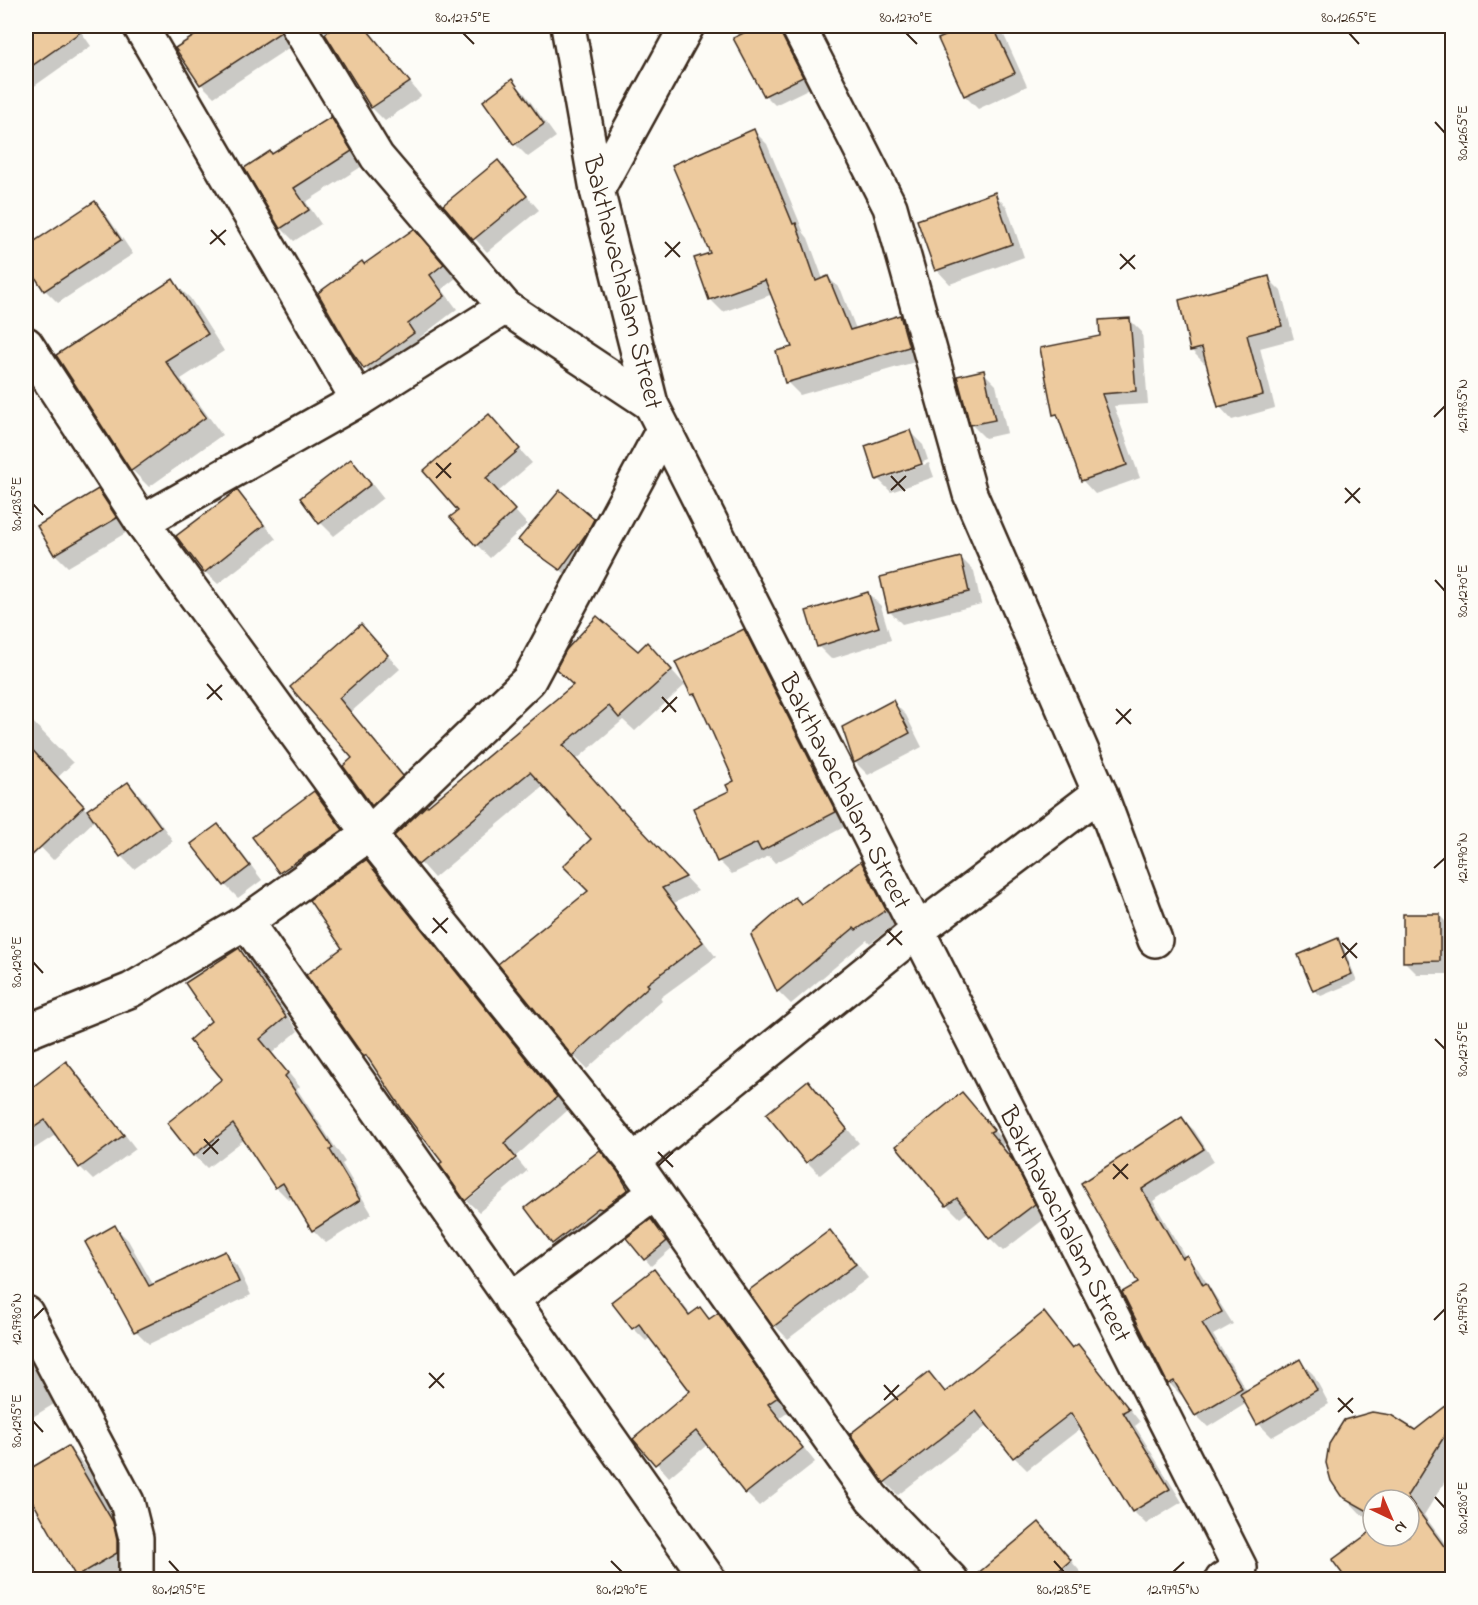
<svg xmlns="http://www.w3.org/2000/svg" width="1478" height="1605" font-family="'Indie Flower',sans-serif">
<rect width="100%" height="100%" fill="#fdfcf7"/>
<filter id="ink" filterUnits="userSpaceOnUse"><feTurbulence type="fractalNoise" baseFrequency=".0167" numOctaves="2"/><feDisplacementMap in="SourceGraphic" scale="12" xChannelSelector="R" yChannelSelector="G"/><feConvolveMatrix kernelMatrix="1 2 1 2 8 2 1 2 1" color-interpolation-filters="sRGB"/></filter>
<g filter="url(#ink)">
<g fill="#0003">
<path d="M26 26H77L91 46 26 92Z"/>
<path d="M213 26H299L293 45 214 97 201 84 177 49Z"/>
<path d="M321 26H365L421 96 385 121 372 108Z"/>
<path d="M469 26H485L475 32Z"/>
<path d="M652 26H686L673 42Z"/>
<path d="M761 26H793L812 87 775 105 765 95 735 39Z"/>
<path d="M972 26H996L1002 31 1027 86 978 109 965 96 940 40Z"/>
<path d="M512 81 525 94 556 137 528 157 515 144 485 101Z"/>
<path d="M331 119 344 132 364 165 306 202 321 224 294 241 281 228 273 156Z"/>
<path d="M754 131 767 144 804 233 808 238 823 279 828 277 841 290 856 329 900 317 913 330 922 360 800 395 787 382 794 348 773 294 723 312 710 299 712 254Z"/>
<path d="M498 162 539 210 487 252 445 205Z"/>
<path d="M994 194 1007 207 1024 257 950 284 937 270 919 221Z"/>
<path d="M94 203 107 216 133 254 58 303 45 290 26 261V248Z"/>
<path d="M427 244 456 278 442 289 457 309 419 338 426 347 378 381 365 368 353 352 364 266Z"/>
<path d="M1268 278 1281 291 1294 339 1260 348 1275 408 1232 420 1219 406 1208 362 1204 363 1191 350Z"/>
<path d="M172 281 190 298 224 351 181 379 222 435 149 487 132 470 58 355Z"/>
<path d="M1129 319 1142 332 1148 404 1114 406 1140 478 1095 494 1082 480 1060 420 1055 414 1102 338Z"/>
<path d="M983 372 996 385 1007 433 985 438 972 425 958 377Z"/>
<path d="M489 416 532 463 498 492 527 524 490 558 477 545 460 511Z"/>
<path d="M910 432 923 445 928 460 883 476V479L929 463 934 477 891 492 878 479Z"/>
<path d="M351 461 364 474 383 498 334 536 321 523 302 499Z"/>
<path d="M98 491 111 504 129 531 68 567 55 554 39 526Z"/>
<path d="M237 492 250 505 276 539 218 584 205 572Z"/>
<path d="M593 520 599 526 567 575 520 540Z"/>
<path d="M961 558 974 571 981 604 902 624 889 611Z"/>
<path d="M868 593 881 606 891 640 831 659 818 646Z"/>
<path d="M361 626 400 669 351 712 415 789 386 817 373 805 355 758 292 687Z"/>
<path d="M743 630 756 643 848 825 775 863 769 856 732 874 719 861 731 791 736 781 701 702 693 695Z"/>
<path d="M638 653 661 658 685 685 635 731 623 720 576 760 622 812 698 891 674 903 716 957 660 998 662 1001 587 1069 573 1055 500 965 590 892 593 839 545 785 434 878 396 836 428 808Z"/>
<path d="M893 702 906 715 922 747 868 775 855 762Z"/>
<path d="M26 715 73 763 57 778 88 812 128 783 141 796 173 841 134 869 121 856 95 820 53 860 26 832Z"/>
<path d="M314 793 324 803 352 840 290 883 280 872 254 837Z"/>
<path d="M218 826 231 839 262 880 238 898 225 885 194 844Z"/>
<path d="M365 862 378 874 568 1110 515 1157 444 1162 374 1065 365 1056 308 976 344 948Z"/>
<path d="M861 863 874 876 898 923 870 943 867 940 791 1004 778 991 753 936 801 906Z"/>
<path d="M1439 915 1452 928V974H1417L1404 961Z"/>
<path d="M1337 940 1343 946 1357 981 1321 996 1314 990Z"/>
<path d="M239 950 252 963 298 1031 272 1053 300 1087 297 1089 345 1162 342 1164 372 1214 326 1243 313 1230 293 1197 289 1200 276 1187 245 1139 207 1168 194 1155 224 1079 213 1021Z"/>
<path d="M66 1063 79 1076 136 1149 93 1180 80 1167 57 1134 26 1154V1094Z"/>
<path d="M808 1082 820 1095 859 1143 820 1175 807 1162Z"/>
<path d="M962 1094 1005 1143 1002 1145 1026 1177 1047 1217 1003 1251 990 1238 969 1211 960 1218 947 1205Z"/>
<path d="M1182 1119 1194 1130 1214 1161 1153 1201 1186 1258 1198 1269 1233 1324 1213 1335 1247 1391 1299 1361 1313 1374 1329 1404 1272 1437 1259 1424 1247 1403 1208 1427 1196 1415 1183 1394 1181 1395 1169 1383 1140 1284 1083 1183Z"/>
<path d="M600 1152 631 1187 640 1203 566 1256 553 1243Z"/>
<path d="M517 1159 527 1171 479 1212 467 1201Z"/>
<path d="M651 1221 672 1248 651 1266 628 1238Z"/>
<path d="M115 1227 128 1240 154 1286 224 1253 237 1266 251 1295 149 1344 136 1331Z"/>
<path d="M830 1232 843 1245 868 1278 788 1339 775 1326Z"/>
<path d="M654 1271 667 1284 691 1315 700 1309 711 1320 718 1315 731 1328 790 1411 780 1418 815 1462 759 1506 746 1493 708 1444 669 1477 636 1440 692 1391 651 1337 646 1341 633 1328Z"/>
<path d="M1044 1314 1074 1349 1077 1346 1090 1359 1140 1422 1135 1426 1182 1502 1146 1524 1133 1511 1081 1428 1027 1470 1014 1457 988 1425 898 1495 885 1482 852 1435 929 1374 946 1393Z"/>
<path d="M26 1329 59 1401 26 1421Z"/>
<path d="M1452 1403V1470L1424 1515 1452 1553V1580H1348L1373 1532V1536H1409V1500H1373V1520L1361 1514 1343 1495Z"/>
<path d="M68 1448 87 1468 132 1543 124 1580H81L26 1487V1473Z"/>
<path d="M1039 1524 1085 1577 1081 1580H973Z"/>
<path d="M915 1572 923 1580H907Z"/>
</g>
<g fill="#edca9e" stroke="#3b2a1e" stroke-width="1.5">
<path d="M36 26H89L26 70V33Z"/>
<path d="M210 26H279L281 32 200 85 175 48Z"/>
<path d="M335 26H364L410 82 371 108 325 34Z"/>
<path d="M758 26H777L803 77 764 96 733 38Z"/>
<path d="M969 26H993L1015 73 964 96 938 39Z"/>
<path d="M512 79 544 124 514 145 483 101Z"/>
<path d="M331 117 352 151 294 188 309 210 280 229 244 168 270 151 272 154Z"/>
<path d="M754 129 793 224 796 223 816 281 828 276 850 330 900 315 909 347 785 383 776 351 792 347 765 280 709 300 694 258 710 253 672 165Z"/>
<path d="M498 160 527 196 473 240 443 205Z"/>
<path d="M995 192 1012 244 935 271 917 220Z"/>
<path d="M95 201 121 240 44 291 26 263V247Z"/>
<path d="M414 229 444 264 430 275 445 296 408 324 414 333 364 369 352 352 318 293 362 261 364 264Z"/>
<path d="M1269 276 1282 326 1247 335 1263 395 1218 407 1202 348 1190 351 1179 300Z"/>
<path d="M173 279 208 334 165 361 206 417 131 471 56 355Z"/>
<path d="M1130 318 1136 391 1102 394 1127 465 1081 481 1057 414 1053 415 1040 348 1100 336 1099 320Z"/>
<path d="M984 370 995 420 970 425 957 376Z"/>
<path d="M489 414 520 449 486 478 515 510 476 546 450 517 458 511 423 471Z"/>
<path d="M910 430 922 464 876 480 865 446Z"/>
<path d="M351 459 371 484 319 524 300 498Z"/>
<path d="M98 489 117 518 54 555 37 526Z"/>
<path d="M237 490 264 525 204 573 176 536Z"/>
<path d="M560 490 594 519 586 534 560 570 518 540Z"/>
<path d="M961 557 969 592 888 612 880 577Z"/>
<path d="M868 592 879 627 817 647 806 611Z"/>
<path d="M597 616 638 651 647 642 672 670 619 718 609 706 563 745 621 810 622 809 686 877 662 888 703 942 647 984 649 986 572 1056 498 964 588 891 563 866 591 839 530 772 418 865 394 836 427 805 428 806 573 685 556 669 566 650Z"/>
<path d="M361 624 388 655 339 698 403 776 372 806 343 766 352 758 290 687Z"/>
<path d="M744 629 836 812 761 851 757 843 717 862 693 808 729 791 726 785 734 781 695 694 691 695 675 662Z"/>
<path d="M893 700 910 733 854 763 842 727Z"/>
<path d="M26 743 84 806 26 861Z"/>
<path d="M128 782 161 827 120 857 87 810Z"/>
<path d="M314 791 343 830 279 873 252 837Z"/>
<path d="M218 824 250 866 224 886 191 844Z"/>
<path d="M366 860 557 1097 504 1143 516 1158 465 1201 439 1164 442 1162 406 1115 366 1055 364 1057 306 975 342 948 309 900Z"/>
<path d="M861 861 886 910 856 930 854 928 777 992 751 935 795 897 801 904Z"/>
<path d="M1403 914H1440V961L1403 962Z"/>
<path d="M1338 938 1352 974 1313 991 1298 955Z"/>
<path d="M239 948 286 1017 260 1039 288 1073 285 1076 333 1148 330 1150 360 1200 312 1231 283 1183 275 1188 233 1124 193 1156 167 1123 222 1079 189 1040 211 1021 185 983Z"/>
<path d="M66 1061 124 1135 79 1168 45 1120 26 1133V1092Z"/>
<path d="M808 1080 847 1129 806 1163 766 1114Z"/>
<path d="M962 1092 994 1130 990 1132 1014 1162 1035 1204 989 1239 957 1198 946 1206 896 1146Z"/>
<path d="M1182 1117 1204 1149 1142 1189 1182 1258 1187 1255 1203 1285 1206 1283 1222 1312 1202 1323 1242 1388 1195 1416 1174 1381 1168 1384 1122 1292 1138 1283 1081 1183Z"/>
<path d="M600 1150 618 1172 628 1189 602 1209 598 1208 552 1244 525 1208Z"/>
<path d="M651 1219 667 1241 644 1260 626 1238Z"/>
<path d="M115 1225 149 1286 225 1251 239 1282 134 1332 85 1242Z"/>
<path d="M830 1230 856 1264 773 1327 748 1291Z"/>
<path d="M654 1269 689 1315 700 1307 709 1319 718 1313 778 1397 768 1404 803 1448 745 1494 696 1431 655 1465 633 1439 690 1391 639 1324 632 1329 611 1302Z"/>
<path d="M1044 1312 1072 1348 1078 1344 1129 1409 1123 1412 1170 1489 1132 1512 1071 1413 1013 1458 976 1411 884 1483 850 1434 929 1372 945 1392Z"/>
<path d="M1300 1359 1317 1390 1257 1425 1240 1394Z"/>
<path d="M1452 1401V1424L1407 1496 1452 1557V1571L1441 1580H1347L1332 1560 1373 1530V1536H1409V1500H1373V1514L1341 1496 1331 1481 1326 1463 1329 1444 1344 1420 1372 1412 1391 1415 1415 1430Z"/>
<path d="M68 1446 113 1522 117 1540V1553L76 1577 26 1490V1471Z"/>
<path d="M1039 1522 1071 1560 1048 1580H970Z"/>
</g>
<g fill="none" stroke-linecap="round" stroke-linejoin="round">
<defs>
<g id="minor">
<path d="M140 26 358 400"/>
<path d="M298 26 377 157 505 307 651 404"/>
<path d="M798 26 890 207 970 494 1100 793 1155 940"/>
<path d="M597 190 687 26"/>
<path d="M26 344 142 522 369 834 633 1161 872 1498 951 1580"/>
<path d="M142 522 358 400 505 307"/>
<path d="M246 922 709 1580"/>
<path d="M26 1032 131 990 246 922 369 834 529 680 663 430"/>
<path d="M633 1161 917 931 1100 793"/>
<path d="M511 1300 655 1193"/>
<path d="M26 1313 127 1502 136 1538V1580"/>
</g>
<path id="tertiary" d="M568 26 597 190 651 404 1240 1568 1222 1580"/>
</defs>
<use href="#minor" stroke="#3b2a1e" stroke-width="38"/>
<use href="#tertiary" stroke="#3b2a1e" stroke-width="38"/>
<use href="#minor" stroke="#fdfcf7" stroke-width="33"/>
<use href="#tertiary" stroke="#fdfcf7" stroke-width="33"/>
</g>
</g>
<path fill="none" stroke="#3b2a1e" stroke-width="2" d="M463 33 474 44M906 33 917 44M1349 33 1359 44M1435 122 1445 133M211 230 225 245M665 242 680 257M210 244 226 230M1120 254 1135 269M665 257 680 242M1120 269 1135 255M1434 417 1445 406M436 463 451 478M891 476 905 491M436 478 451 463M1345 488 1360 503M891 490 906 476M1345 503 1360 488M33 504 43 515M1435 580 1445 591M207 684 222 700M662 697 676 712M207 699 222 685M1116 709 1131 724M662 712 677 697M1116 724 1131 709M1434 868 1445 858M433 918 447 933M887 930 902 945M432 933 448 918M1342 943 1357 958M887 945 902 931M1342 958 1357 943M33 962 43 973M1435 1039 1445 1049M204 1139 218 1154M658 1152 673 1167M203 1154 219 1139M1113 1164 1128 1179M658 1166 673 1152M1113 1179 1128 1164M33 1319 44 1308M1434 1320 1445 1309M429 1373 444 1388M884 1385 898 1400M429 1388 444 1373M1338 1398 1353 1413M884 1400 899 1385M1338 1412 1353 1398M33 1421 43 1432M1435 1497 1445 1508M169 1561 179 1572M611 1561 622 1572M1054 1561 1064 1572M1173 1572 1184 1562"/>
<g text-anchor="middle" stroke-width="4.5" stroke-linejoin="round" paint-order="stroke">
<g font-size="27" fill="#3b2a1e" stroke="#fdfcf7">
<text transform="translate(624 282) rotate(76)" y="9">Bakthavachalam Street</text>
<text transform="translate(846 791) rotate(63)" y="9">Bakthavachalam Street</text>
<text transform="translate(1066 1224) rotate(63)" y="9">Bakthavachalam Street</text>
</g>
</g>
<rect width="1478" height="1605" fill="none" stroke="#fdfcf7" stroke-width="66"/>
<g transform="translate(1391 1518) rotate(136)"><circle r="28" fill="#fdfcf7" stroke="#afa8a0" stroke-width="1.5"/>
<path d="M0-4.5L10 22L0 15L-10 22Z" fill="#c8321e"/>
<text y="-9" font-size="16" font-weight="bold" text-anchor="middle" fill="#3b2a1e">N</text>
</g>
<rect x="33" y="33" width="1412" height="1539" fill="none" stroke="#3b2a1e" stroke-width="2"/>
<g font-size="15" text-anchor="middle" fill="#3b2a1e">
<text x="463" y="22">80.1275°E</text>
<text x="906" y="22">80.1270°E</text>
<text x="1349" y="22">80.1265°E</text>
<text transform="translate(1462 133) rotate(-90)" y="5">80.1265°E</text>
<text transform="translate(1462 406) rotate(-90)" y="5">12.9785°N</text>
<text transform="translate(16 504) rotate(-90)" y="5">80.1285°E</text>
<text transform="translate(1462 591) rotate(-90)" y="5">80.1270°E</text>
<text transform="translate(1462 858) rotate(-90)" y="5">12.9790°N</text>
<text transform="translate(16 962) rotate(-90)" y="5">80.1290°E</text>
<text transform="translate(1462 1049) rotate(-90)" y="5">80.1275°E</text>
<text transform="translate(1462 1309) rotate(-90)" y="5">12.9795°N</text>
<text transform="translate(16 1319) rotate(-90)" y="5">12.9780°N</text>
<text transform="translate(16 1421) rotate(-90)" y="5">80.1295°E</text>
<text transform="translate(1462 1508) rotate(-90)" y="5">80.1280°E</text>
<text x="179" y="1594">80.1295°E</text>
<text x="622" y="1594">80.1290°E</text>
<text x="1064" y="1594">80.1285°E</text>
<text x="1173" y="1594">12.9795°N</text>
</g>
</svg>
